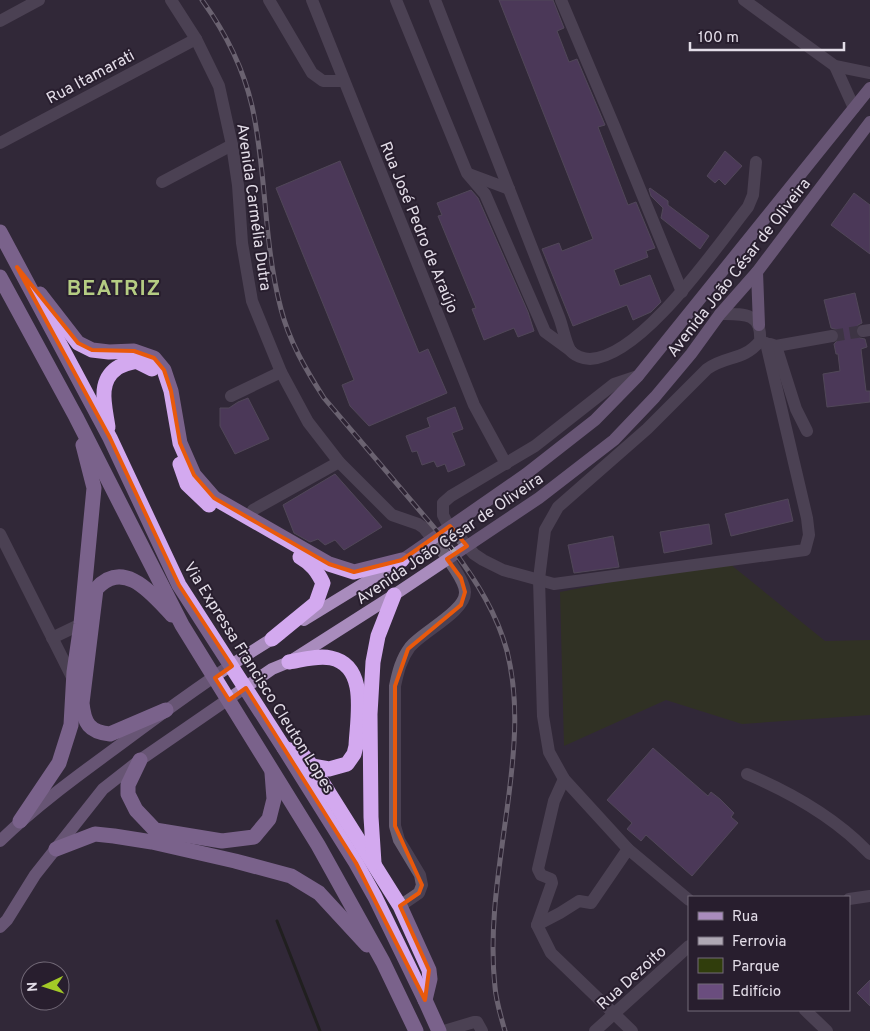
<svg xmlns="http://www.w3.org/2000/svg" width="870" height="1031" font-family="Overpass,sans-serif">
<rect width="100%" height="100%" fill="#322838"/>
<path fill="#303d0c" d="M725 560 825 641 870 640V715L742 724 666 700 564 746 560 592Z"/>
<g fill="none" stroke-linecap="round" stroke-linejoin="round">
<path stroke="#0d1400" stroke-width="3" d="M277 921 320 1031"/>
</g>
<g fill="#6a4d7e" stroke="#776c7f">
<path d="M499 0H553L564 28 557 31 569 62 577 59 605 125 598 127 628 205 636 202 655 248 646 251 648 257 614 270 620 286 650 275 661 302 651 312 633 320 627 305 573 326 542 249 559 243 562 251 593 239Z"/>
<path d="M725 151 742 166 725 185 719 179 715 183 707 176Z"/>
<path d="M340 161 419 353 428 349 447 393 369 426 350 406 342 385 354 380 276 188Z"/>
<path d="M650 188 668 201V205L709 236 700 249 661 218 663 208 651 196 649 189Z"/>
<path d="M471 190 478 198 528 312 534 331 518 337 514 328 484 340 472 309 476 308 438 216 442 215 437 203Z"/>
<path d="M854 193 870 205V254L831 225Z"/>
<path d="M855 293 862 323 858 325 855 332 860 338 865 339 867 347 861 349 866 391H870V402L827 407 823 374 840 371 838 354H836L834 344 839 339 840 335 838 330 831 328 824 300Z"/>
<path d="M248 398 269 439 235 454 220 426V408H229L238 402Z"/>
<path d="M455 407 463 429 452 433 465 465 448 472 445 464 437 467 434 461 422 465 417 451 412 452 406 436 430 427 427 418Z"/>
<path d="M335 474 382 527 344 550 335 540 325 545 318 539 310 542 294 533 283 505Z"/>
<path d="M788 499 793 521 731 536 725 514Z"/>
<path d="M709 524 712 544 664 553 660 532Z"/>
<path d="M613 536 619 567 574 573 568 545Z"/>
<path d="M653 748 708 796 711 792 720 799 734 813 731 817 738 823 692 876 646 835 641 841 627 829 632 823 607 800Z"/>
<path d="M870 980V1006L857 993Z"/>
</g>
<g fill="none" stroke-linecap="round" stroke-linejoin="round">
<path stroke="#4d4352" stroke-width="12" stroke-dasharray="12 6" stroke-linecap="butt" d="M832 336 863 331"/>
<g stroke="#6b6073" stroke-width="12">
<path d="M171 0 196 39 219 86 232 145 238 185 242 243 252 301 281 372 308 422 339 462 392 515 418 524 424 528C434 541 465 577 465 592 466 611 422 632 410 647 401 659 398 672 395 686V826L399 840 420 875 422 885 419 893 400 906"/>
<path d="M269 0 312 73 323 81H343"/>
<path d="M312 0 474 405 506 464"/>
<path d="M396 0 467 173 485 194 545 332 571 351"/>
<path d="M435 0 559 317C563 327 565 341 570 350 574 356 584 359 590 359 642 357 717 246 748 207L753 195 756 162"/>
<path d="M561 0 615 128 682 292"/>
<path d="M744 0 835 66 870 73"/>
<path d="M0 21 39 0"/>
<path d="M835 66 854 108"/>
<path d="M0 143 196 39"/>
<path d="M469 174 509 189"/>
<path d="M162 182 232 145"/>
<path d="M863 331 870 330"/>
<path d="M770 344 776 346 832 336"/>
<path d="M776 346 796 409 807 431"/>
<path d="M638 376 614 384 535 446 451 496 443 503V515L446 521 474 554 483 560 503 570 554 584 805 550 809 535 807 518 766 343"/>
<path d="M231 396 281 372"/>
<path d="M253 510 339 462"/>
<path d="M0 534 74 681"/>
<path d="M52 638 81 624"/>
<path d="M747 774C792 793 836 818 870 854"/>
<path d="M564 779 554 801 538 869 541 875 551 879 552 883 537 925 551 953 632 1031"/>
<path d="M849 899 870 896"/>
<path d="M689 900 628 849 564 779 549 752 543 716 539 579 545 530 558 507 647 429 707 369C726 355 744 361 760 341 762 312 743 314 720 314"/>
<path d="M537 925 560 913 579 901 591 903 628 849"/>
<path d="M805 1010 827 1031"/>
<path d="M444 1031 474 1022H477L482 1031"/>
<path d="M595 1031 689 946"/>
</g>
<g stroke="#a98cbd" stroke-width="12">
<path d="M757 272 759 325"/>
<path d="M304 620 402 560 526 474 595 420 638 376 870 88"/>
<path d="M0 841C37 805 80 774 121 744 173 705 225 667 280 634"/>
<path d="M0 927 7 920 35 875 103 789 140 760 272 669 289 662 394 595 539 498 614 440 655 397 691 354 720 314 757 272 870 122"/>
</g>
<g stroke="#d3a9ef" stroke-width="15">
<path d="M0 232 110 438 179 585 284 748 356 863 375 897 425 1000 439 1031"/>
<path d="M0 277 76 417 182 625 318 845 383 962 416 1031"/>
<path d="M40 294 78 343 92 350 109 352 134 351 154 358 164 370 171 391 180 443 194 475 214 498 329 564 354 572 402 560"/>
<path d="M108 427C105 406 97 382 117 368 123 364 131 363 136 361L152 369"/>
<path d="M180 464 187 484 209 505"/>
<path d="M272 639 316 603 323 583C317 571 312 564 300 557"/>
<path d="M166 710 110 734C89 732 84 723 82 703L96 589C124 558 152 594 172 615"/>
<path d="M284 748 302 754 312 766 329 769 347 764 354 754 356 746C357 719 369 666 331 658 318 655 302 660 289 662"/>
<path d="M140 760 128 785V794L136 810 155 830 222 841 254 837 269 819 274 799 272 773"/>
<path d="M312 766 400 906 429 970 430 979 425 1000"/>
<path d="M20 821 59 763 71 725 74 672 81 624 94 488 83 445"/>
<path d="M56 849 95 834 114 836 152 842 235 861 291 876 319 893 367 945"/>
<path d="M374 863 371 817 370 714 373 662 378 636 394 595"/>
</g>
<defs>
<path id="rail" d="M202 0C225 32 243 67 252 106 267 173 263 242 281 309 289 341 306 370 324 398L454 551C477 582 497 614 507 651 519 699 515 746 509 794 501 858 488 923 495 987 496 1001 501 1017 505 1031"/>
</defs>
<use href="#rail" stroke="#afa8b4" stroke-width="5"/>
<use href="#rail" stroke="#281e2e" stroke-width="3" stroke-dasharray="9" stroke-linecap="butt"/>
</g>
<path d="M0 0H870V1031H0ZM17 267 78 343 92 350 134 351 154 358 164 370 171 391 180 443 194 475 214 498 329 564 354 572 402 560 450 526 467 546 447 559 461 578 465 592 461 605 408 649 395 686V826L422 885 419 893 400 906 429 970 425 1000 356 863 246 688 229 700 215 678 232 666 179 585 110 438Z" fill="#322838" fill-opacity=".55" fill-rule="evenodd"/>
<path fill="none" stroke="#e8590c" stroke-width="4" stroke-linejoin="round" d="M17 267 78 343 92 350 134 351 154 358 164 370 171 391 180 443 194 475 214 498 329 564 354 572 402 560 450 526 467 546 447 559 461 578 465 592 461 605 408 649 395 686V826L422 885 419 893 400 906 429 970 425 1000 356 863 246 688 229 700 215 678 232 666 179 585 110 438Z"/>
<g text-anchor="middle" stroke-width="4" stroke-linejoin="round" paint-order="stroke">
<g font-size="16" fill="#e3dde8" stroke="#281e2e">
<text transform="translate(90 76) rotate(-28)" y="6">Rua Itamarati</text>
<text transform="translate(255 207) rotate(82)" y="6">Avenida Carmélia Dutra</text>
<text transform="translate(420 227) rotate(68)" y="6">Rua José Pedro de Araújo</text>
<text transform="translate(738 267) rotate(-52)" y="6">Avenida João César de Oliveira</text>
<text transform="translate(449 538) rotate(-34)" y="6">Avenida João César de Oliveira</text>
<text transform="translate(260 677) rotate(58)" y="6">Via Expressa Francisco Cleuton Lopes</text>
<text transform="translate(631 977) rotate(-42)" y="6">Rua Dezoito</text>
</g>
<g font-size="21" font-weight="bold" letter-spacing="1" fill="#b5cc83" stroke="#281e2e">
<text x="114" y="295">BEATRIZ</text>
</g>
</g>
<rect x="688" y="896" width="162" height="115" fill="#281e2e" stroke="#736a78"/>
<rect x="698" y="912" width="25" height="8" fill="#a98cbd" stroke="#736a78"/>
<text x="732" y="921" font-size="15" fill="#e3dde8">Rua</text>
<rect x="698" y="937" width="25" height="8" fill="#afa8b4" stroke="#736a78"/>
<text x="732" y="946" font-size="15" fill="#e3dde8">Ferrovia</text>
<rect x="698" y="958" width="25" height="15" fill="#303d0c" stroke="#736a78"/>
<text x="732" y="971" font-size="15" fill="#e3dde8">Parque</text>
<rect x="698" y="984" width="25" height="15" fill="#6a4d7e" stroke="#736a78"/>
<text x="732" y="996" font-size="15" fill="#e3dde8">Edifício</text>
<g transform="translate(45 986) rotate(266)"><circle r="24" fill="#281e2e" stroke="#736a78"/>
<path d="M0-4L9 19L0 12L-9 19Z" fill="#a3c927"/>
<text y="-8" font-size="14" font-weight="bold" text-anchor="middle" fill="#e3dde8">N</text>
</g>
<path d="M690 42v8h154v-8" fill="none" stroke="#e3dde8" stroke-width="2.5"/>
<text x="698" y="42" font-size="15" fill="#e3dde8" stroke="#281e2e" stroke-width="4" paint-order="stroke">100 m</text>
</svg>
